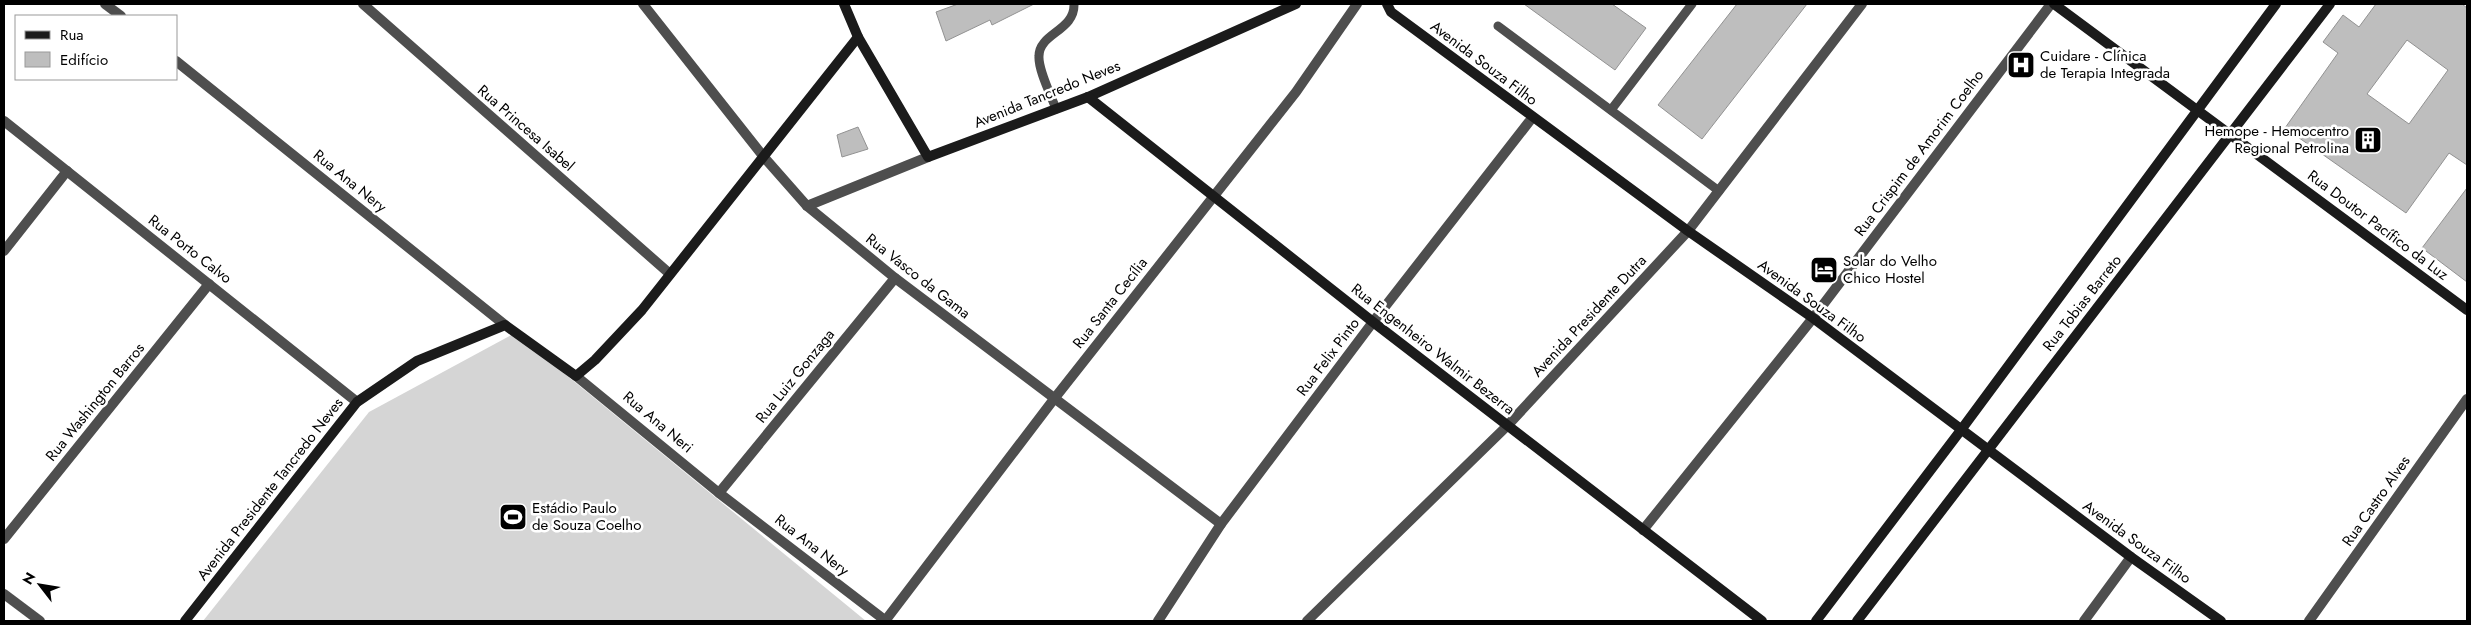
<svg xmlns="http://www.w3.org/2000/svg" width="2471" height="625" font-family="Jost,sans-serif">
<rect width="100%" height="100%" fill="#fff"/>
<path fill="#d5d5d5" d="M515 333 866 621H203L369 412Z"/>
<g fill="#bebebe" stroke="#929292" fill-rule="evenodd">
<path d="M958 4H1034L992 25 990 20 946 41 936 12Z"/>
<path d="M1524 4H1612L1646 28 1615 70Z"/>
<path d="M1737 4H1807L1702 139 1658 105Z"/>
<path d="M2376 4H2462L2467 8V165L2449 153 2406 213 2285 128 2338 53 2323 42 2343 15 2359 27ZM2407 40 2448 70 2409 124 2367 94Z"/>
<path d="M858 127 868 149 842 157 837 135Z"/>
<path d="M2467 188V282L2422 248Z"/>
</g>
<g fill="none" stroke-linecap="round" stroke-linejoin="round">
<g stroke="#4e4e4e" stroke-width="9">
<path d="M1498 26 1719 191"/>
<path d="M1056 109C1051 95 1038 70 1039 56 1039 33 1075 31 1074 4"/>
<path d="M1611 110 1692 4"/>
</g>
<g stroke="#4e4e4e" stroke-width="10">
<path d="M105 4 121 16"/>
<path d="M363 4 670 274"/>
<path d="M643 4 763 156 807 206 895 278 1221 524"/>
<path d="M176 61 505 325"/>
<path d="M4 121 357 402"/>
<path d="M807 206 928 157"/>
<path d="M4 251 67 171"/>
<path d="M576 376 719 493 886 621"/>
<path d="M719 493 895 278"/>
<path d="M1643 530 1813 318 2051 4"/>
<path d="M4 539 209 284"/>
<path d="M4 594 40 621"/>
<path d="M885 621 1054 399 1296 92 1357 4"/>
<path d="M1158 621 1221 524 1373 322 1532 118"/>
<path d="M1307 621 1507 426 1688 231 1862 4"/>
<path d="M2084 621 2131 557"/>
<path d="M2309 621 2467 399"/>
</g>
<g stroke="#1b1b1b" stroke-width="10">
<path d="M844 4 858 37 928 157 1088 97 1296 4"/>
<path d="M1387 4 1391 12 1688 231 1813 318 2131 557 2221 621"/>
<path d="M2054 4 2467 310"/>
<path d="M1088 97 1373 322 1762 621"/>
<path d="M185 621 357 402 417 361 505 325 576 376 595 360 642 310 858 37"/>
<path d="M1816 621 1961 430 2276 4"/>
<path d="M1857 621 2330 4"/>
</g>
</g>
<defs>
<symbol id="hospital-square" viewBox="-11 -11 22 22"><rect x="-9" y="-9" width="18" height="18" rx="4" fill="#000" stroke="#fff"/><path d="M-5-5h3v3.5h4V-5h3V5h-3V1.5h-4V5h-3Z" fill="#fff"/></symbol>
<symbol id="building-square" viewBox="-11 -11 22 22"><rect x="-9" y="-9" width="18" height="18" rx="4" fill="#000" stroke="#fff"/><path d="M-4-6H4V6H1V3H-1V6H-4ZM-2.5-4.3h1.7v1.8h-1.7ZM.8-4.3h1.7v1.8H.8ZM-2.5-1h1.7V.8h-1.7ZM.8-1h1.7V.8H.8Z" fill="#fff"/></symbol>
<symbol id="hotel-square" viewBox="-11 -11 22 22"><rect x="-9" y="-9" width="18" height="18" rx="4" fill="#000" stroke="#fff"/><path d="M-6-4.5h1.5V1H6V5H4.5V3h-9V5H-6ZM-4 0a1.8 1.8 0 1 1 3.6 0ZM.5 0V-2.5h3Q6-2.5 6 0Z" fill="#fff"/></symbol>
<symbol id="stadium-square" viewBox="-11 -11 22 22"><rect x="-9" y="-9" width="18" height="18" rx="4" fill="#000" stroke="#fff"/><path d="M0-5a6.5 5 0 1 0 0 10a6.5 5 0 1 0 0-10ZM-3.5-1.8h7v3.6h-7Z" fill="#fff"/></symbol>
</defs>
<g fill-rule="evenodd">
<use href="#hospital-square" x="2005" y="49" width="32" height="32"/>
<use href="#building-square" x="2352" y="124" width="32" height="32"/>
<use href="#hotel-square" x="1808" y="254" width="32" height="32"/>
<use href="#stadium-square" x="497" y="501" width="32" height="32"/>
</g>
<g text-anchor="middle" stroke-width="5" stroke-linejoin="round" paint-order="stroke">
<g font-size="15" fill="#000" stroke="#fff" text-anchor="start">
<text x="2040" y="61">Cuidare - Clínica<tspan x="2040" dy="17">de Terapia Integrada</tspan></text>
<text x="2349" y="136" text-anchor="end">Hemope - Hemocentro<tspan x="2349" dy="17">Regional Petrolina</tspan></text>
<text x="1843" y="266">Solar do Velho<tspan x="1843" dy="17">Chico Hostel</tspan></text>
<text x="532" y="513">Estádio Paulo<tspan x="532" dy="17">de Souza Coelho</tspan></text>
</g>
<g font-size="15" fill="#000" stroke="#fff">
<text transform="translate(1484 63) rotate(37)" y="5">Avenida Souza Filho</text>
<text transform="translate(1047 94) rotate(-22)" y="5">Avenida Tancredo Neves</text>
<text transform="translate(526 128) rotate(41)" y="5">Rua Princesa Isabel</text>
<text transform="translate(1919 153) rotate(-53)" y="5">Rua Crispim de Amorim Coelho</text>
<text transform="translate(350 181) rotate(39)" y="5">Rua Ana Nery</text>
<text transform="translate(2378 225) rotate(37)" y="5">Rua Doutor Pacífico da Luz</text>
<text transform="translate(190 249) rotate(38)" y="5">Rua Porto Calvo</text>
<text transform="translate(918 276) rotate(38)" y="5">Rua Vasco da Gama</text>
<text transform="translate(1812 301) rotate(36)" y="5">Avenida Souza Filho</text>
<text transform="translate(1110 303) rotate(-52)" y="5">Rua Santa Cecília</text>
<text transform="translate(2082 303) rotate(-52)" y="5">Rua Tobias Barreto</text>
<text transform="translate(1589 316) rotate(-47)" y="5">Avenida Presidente Dutra</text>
<text transform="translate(1433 349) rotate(38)" y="5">Rua Engenheiro Walmir Bezerra</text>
<text transform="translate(1328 357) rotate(-53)" y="5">Rua Felix Pinto</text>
<text transform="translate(795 376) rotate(-51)" y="5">Rua Luiz Gonzaga</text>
<text transform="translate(95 402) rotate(-51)" y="5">Rua Washington Barros</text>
<text transform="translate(658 422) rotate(40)" y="5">Rua Ana Neri</text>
<text transform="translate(270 489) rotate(-52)" y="5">Avenida Presidente Tancredo Neves</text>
<text transform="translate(2376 501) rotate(-55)" y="5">Rua Castro Alves</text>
<text transform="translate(2137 542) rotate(36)" y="5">Avenida Souza Filho</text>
<text transform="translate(812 545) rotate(38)" y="5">Rua Ana Nery</text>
</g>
</g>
<rect width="2471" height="625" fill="none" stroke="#000000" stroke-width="10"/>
<rect x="15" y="15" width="162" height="65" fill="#ffffff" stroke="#999999"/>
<rect x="25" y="31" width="25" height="8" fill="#1b1b1b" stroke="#999999"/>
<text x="60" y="40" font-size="15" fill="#000000">Rua</text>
<rect x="25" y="52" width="25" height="15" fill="#bebebe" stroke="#999999"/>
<text x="60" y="65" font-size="15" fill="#000000">Edifício</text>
<g transform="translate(40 585) rotate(301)" stroke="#ffffff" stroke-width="4" paint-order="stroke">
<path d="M0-4L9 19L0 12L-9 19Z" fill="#000000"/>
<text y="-8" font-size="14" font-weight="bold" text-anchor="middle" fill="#000000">N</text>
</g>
</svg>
